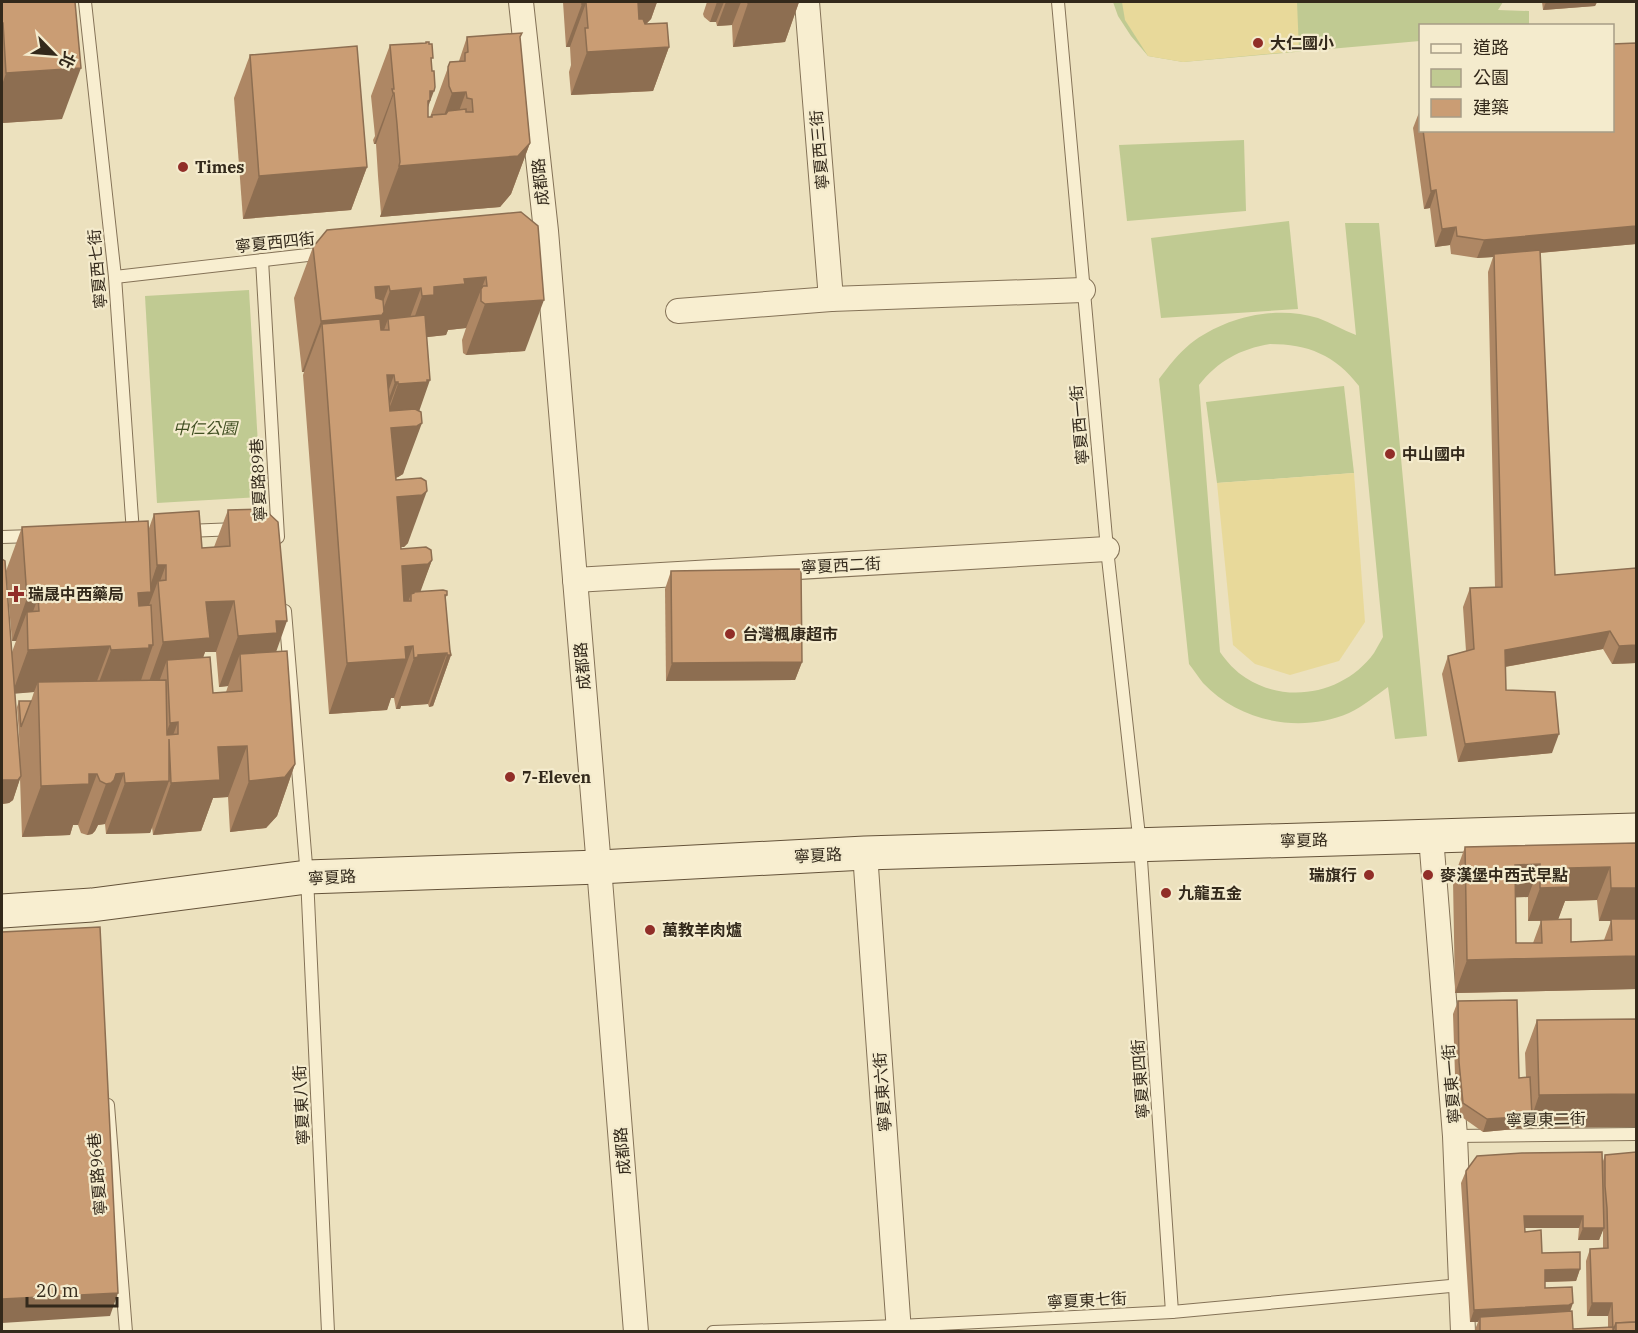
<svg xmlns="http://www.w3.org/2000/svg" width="1638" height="1333" font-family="'IBM Plex Serif','Noto Sans TC',serif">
<rect width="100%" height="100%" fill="#ece1be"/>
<g fill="#c0ca92" fill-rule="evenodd">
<path d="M1113 2H1503L1498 10 1529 11V25L1420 26V41L1183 62 1148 56 1131 36 1118 16Z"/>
<path d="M1244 140 1246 211 1127 221 1119 145Z"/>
<path d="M1289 221 1298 309 1161 318 1151 238Z"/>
<path d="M1345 223H1379L1427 736 1395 739 1388 687C1375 696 1364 706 1349 713 1300 734 1240 722 1203 683 1198 677 1194 670 1189 664L1159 379C1168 367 1178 354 1190 344 1225 317 1275 305 1318 318 1331 323 1343 330 1356 335ZM1270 344C1308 344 1335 355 1359 386L1383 637C1380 642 1377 648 1374 653 1345 693 1288 705 1246 678 1235 671 1227 662 1220 652L1199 385C1218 361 1240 349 1270 344Z"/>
<path d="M249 290 261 497 157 503 145 296Z"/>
<path d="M1344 386 1354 473 1217 483 1206 402Z"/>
</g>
<g fill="#e8d99a">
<path d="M1122 2H1297L1299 51 1183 62 1148 56 1125 20Z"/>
<path d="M1354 473 1365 622 1339 661 1290 675 1255 664 1233 645 1217 483Z"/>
</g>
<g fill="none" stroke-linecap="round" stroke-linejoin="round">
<defs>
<g id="lane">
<path d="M85 2 115 277 133 533"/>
<path d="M1058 2 1107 549 1140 845 1172 1312"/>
<path d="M262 260 278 537"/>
<path d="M115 277 325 253"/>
<path d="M186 531 237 529"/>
<path d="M2 537 33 536"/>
<path d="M285 611 307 877 328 1332"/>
<path d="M108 1105 126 1332"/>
<path d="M1455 1136 1636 1134"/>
<path d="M713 1332 899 1326 1172 1312 1461 1285"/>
</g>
<g id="street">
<path d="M521 2 546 231 599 867 636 1332"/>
<path d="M807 2 831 299"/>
<path d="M678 311 831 299 1083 290"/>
<path d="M575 580 1107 549"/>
<path d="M1431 837 1455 1136 1463 1332"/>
<path d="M865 853 899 1332"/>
</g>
<path id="secondary" d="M2 911 92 905 307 877 599 867 865 853 1636 830"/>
</defs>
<use href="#lane" stroke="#847257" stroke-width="14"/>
<use href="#street" stroke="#847257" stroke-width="26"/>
<use href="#secondary" stroke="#65533a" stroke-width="35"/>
<use href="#lane" stroke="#f8eed0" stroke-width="12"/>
<use href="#street" stroke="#f8eed0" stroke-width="24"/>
<use href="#secondary" stroke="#f8eed0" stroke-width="33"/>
</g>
<g fill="#ae8764" fill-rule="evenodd">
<path d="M2 2 62 119 2 123Z"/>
<path d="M563 2H657L651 19 646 24 669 47 653 91 571 95 569 72 571 65 570 47H566Z"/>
<path d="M707 2H799L785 42 733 47 732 25 717 26 716 22H710L704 17 703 14Z"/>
<path d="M1542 2H1597L1595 6 1543 10Z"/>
<path d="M467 37H520L530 143 511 194 500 207 380 217 381 214 378 176 376 144H374L373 140 375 136 371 96 390 45 432 62 428 108V117H430L450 62 459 61Z"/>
<path d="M250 55 367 167 351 210 243 219 234 98Z"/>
<path d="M1420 110V130H1612L1636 244 1540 253 1555 575 1636 568V663L1612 664 1603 649 1505 667 1506 690 1552 753 1458 762 1442 674 1448 656 1466 651 1463 607 1470 588 1495 587 1488 272 1493 257 1477 258 1451 254 1450 245 1435 247 1430 208 1424 209 1413 128Z"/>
<path d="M521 212 525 351 466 355 463 353 462 340 466 328 448 330 446 335 427 337 419 411 403 474 398 477 396 478 408 543 404 547H401V549L432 560 420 591 447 595 445 599 450 651 451 655 433 706 429 707 428 704 401 706 400 709H396L394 698H391L387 710 329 714 303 375 304 372H302L294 298 313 247Z"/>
<path d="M228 510 276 652 295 764 277 816 266 828 230 832 228 797 213 798 201 831 153 835 152 827 150 833 106 834 105 824 98 825 95 831 92 834 87 835 81 833 78 825H73L70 835 22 837 20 778 13 800 9 803 2 804V559L12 652 16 641H12L6 571 22 527 148 531 154 514 202 548 214 547ZM205 652H216L219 687 228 686 226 692 213 693 203 658ZM34 692 31 701H19L17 707 19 734 20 759 15 693Z"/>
<path d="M671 571 802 662 795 680 666 681 665 589Z"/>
<path d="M1636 843V989L1455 993 1453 880 1465 847ZM1515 897H1528V921H1541L1533 943H1516ZM1597 900 1599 921H1611L1604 940 1571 942 1558 919 1565 901Z"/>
<path d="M1458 1001 1519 1078H1526L1525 1053 1537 1020 1636 1019 1527 1128 1483 1132 1459 1115 1455 1075 1453 1014Z"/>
<path d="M1605 1155 1636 1332H1474L1478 1322H1470L1461 1183 1466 1171 1602 1164ZM1524 1228H1579L1578 1240H1599L1603 1229V1248L1590 1249 1586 1261 1587 1316H1608V1327L1573 1329 1545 1288V1282L1576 1281 1580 1269 1542 1253 1525 1232Z"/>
</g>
<g fill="#8d6e51">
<path d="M635 2H657L651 19 645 25H639Z"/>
<path d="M717 2H724L716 22H710Z"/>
<path d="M726 2H741L732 25 717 26Z"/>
<path d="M766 2H799L785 42 733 47 748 3Z"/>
<path d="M1546 2H1597L1595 6 1543 10Z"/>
<path d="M586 3 570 47H566L582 4Z"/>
<path d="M669 47 653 91 571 95 587 52Z"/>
<path d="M81 68 62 119 2 123V85L6 73Z"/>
<path d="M430 91H434L415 142Z"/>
<path d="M466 92 447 144H434L452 93Z"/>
<path d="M393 93H394L376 144H374Z"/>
<path d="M530 143 511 194 500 207 380 217 399 166Z"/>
<path d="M367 167 351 210 243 219 259 176Z"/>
<path d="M1436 190 1430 208 1424 209 1431 191Z"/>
<path d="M1636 226V244L1494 257V254L1493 257 1477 258 1484 240Z"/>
<path d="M1456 227 1450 245 1435 247 1442 229Z"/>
<path d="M486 277 466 328 448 330 446 335 419 338 404 347 422 296 434 287 464 279Z"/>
<path d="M389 286 378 315H381L390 291 421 288 402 339 389 330 388 319 380 341 322 324 304 372H302L321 321 375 287Z"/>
<path d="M544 300 525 351 466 355 485 304Z"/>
<path d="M387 375H394L376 426Z"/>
<path d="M427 380H430L414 426 422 423 403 474 398 477 373 480 380 435 398 384Z"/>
<path d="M395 382H398L379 434H376Z"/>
<path d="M427 491 408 543 404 547 378 548 397 497Z"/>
<path d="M432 560 413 612 411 594 403 616 402 566Z"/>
<path d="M157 565H166L159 584 158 581 145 616 135 635 138 593 148 592Z"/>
<path d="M27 598H38L27 628V612L16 641H12Z"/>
<path d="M234 601 216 652H205L191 690 167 660 155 693H145L163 642 206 602Z"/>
<path d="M276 621H287L269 672 240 654 228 686 219 687 238 636Z"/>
<path d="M1610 631 1603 649 1498 668 1505 650Z"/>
<path d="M149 645H153L138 689 95 693 111 650Z"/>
<path d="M1636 645V663L1612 664 1619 646Z"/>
<path d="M110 646 94 689 38 682 34 692 12 694 28 650Z"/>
<path d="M413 646 394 698H391L387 710 329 714 347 663 405 647Z"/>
<path d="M447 653 428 704 401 706 400 709H396L414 658 418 655Z"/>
<path d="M447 655H451L433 706 429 707Z"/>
<path d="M802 662 795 680 666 681 672 663Z"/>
<path d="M178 722 169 746 151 774 170 723Z"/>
<path d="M1559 734 1552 753 1458 762 1465 744Z"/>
<path d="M247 746 228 797 213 798 201 831 153 835 171 783 218 747Z"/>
<path d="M295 764 277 816 266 828 230 832 249 781Z"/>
<path d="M124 773 105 824 98 825 95 831 92 834 87 835 106 784 116 774Z"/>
<path d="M89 774H97L78 825H73L70 835 22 837 41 786Z"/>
<path d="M21 776 13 800 9 803 2 804V780Z"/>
<path d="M169 781 150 833 106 834 125 783Z"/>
<path d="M1540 864 1528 897 1503 898 1515 865Z"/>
<path d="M1610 867 1597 900 1565 901 1558 920 1528 921 1540 888 1569 868Z"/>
<path d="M1611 888H1636V921H1599Z"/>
<path d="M1636 956V989L1455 993 1467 960Z"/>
<path d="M1636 1094V1127L1527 1128 1483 1132 1487 1119 1532 1116 1539 1095Z"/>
<path d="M1524 1216H1583L1579 1228H1519Z"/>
<path d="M1583 1228H1604L1599 1240H1578Z"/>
<path d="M1580 1269 1576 1281 1540 1282 1545 1270Z"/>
<path d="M118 1293 110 1316 2 1323V1299Z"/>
<path d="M1573 1303 1569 1315 1480 1317 1478 1322H1470L1474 1310Z"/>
<path d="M1592 1303H1612L1608 1316H1587Z"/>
</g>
<g fill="#ca9d74" stroke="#8d6e51" stroke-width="1.5">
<path d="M2 2H75L81 68 6 73 3 23H2Z"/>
<path d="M582 2H638L639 19H643L645 24 667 23 669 47 587 52 585 28H588L586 3 582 4Z"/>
<path d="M748 2H766L748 3Z"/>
<path d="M522 33 520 37 530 143 518 156 399 166 400 162 397 124 394 93H393L392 89H394L390 45 426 43V42H429V44H432L433 58H431L432 71H434L435 87 434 91H430V100L428 101V117H432V115L446 114 448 111 466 109V112H473L472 99 467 98 466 92 452 93 449 86 448 67 450 62 465 61V53L468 52 467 37Z"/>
<path d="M1636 43V226L1484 240 1457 236 1456 227 1442 229 1436 190 1431 191 1423 130H1612V44Z"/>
<path d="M357 46 367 167 259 176 250 55Z"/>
<path d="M521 212 538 226 544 300 485 304 481 301V289L483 286H487L486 277 464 279 465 284 434 287V295L422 296 421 288 390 291 389 286 375 287 376 298 383 300 384 312 382 315 321 321 313 247 327 230Z"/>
<path d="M1540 250 1555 575 1636 568V645L1619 646 1610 631 1505 650 1506 690 1555 692 1559 734 1465 744 1448 656 1474 649 1470 588 1502 587 1494 254Z"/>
<path d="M425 315 430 380H427V382L398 384V382H395L394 375H387L390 411 415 409 421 412 422 423 417 426 391 428 396 480 421 478 426 481 427 491 422 495 397 497 401 549 426 547 431 550 432 560 428 564 402 566 404 601H411V594L414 593V592L443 590 447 591V595H445L450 651 451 655H447V653L418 655V657L414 658 413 646 405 647 406 659 347 663 322 324 380 319 381 330H389L388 319Z"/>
<path d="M264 509 278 522 287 621H276L277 633 238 636 234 601 206 602 210 638 163 642 158 581 166 580V565H157L154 514 199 511 202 548 230 546 228 510Z"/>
<path d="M148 521 151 592 138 593 139 606 151 605 153 645H149V648L111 650 110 646 28 650 27 612 39 611 38 598H27L22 527Z"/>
<path d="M2 559 5 561 21 776 18 780H2Z"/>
<path d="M801 569 802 662 672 663 671 571Z"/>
<path d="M287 651 295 764 285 777 249 781 247 746 218 747 220 780 171 783 169 739V781L125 783 124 773 116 774 114 780 111 783 106 784 100 781 97 774H89V784L41 786 38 682 166 680 167 735 178 734V722L170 723 167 660 210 657 213 693 242 691 240 654Z"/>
<path d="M19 701H31L21 727Z"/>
<path d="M1636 843V888H1611L1610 867 1569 868 1570 887 1540 888V864L1515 865 1516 943H1542L1541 920 1571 919V942L1612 940 1611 919H1636V956L1467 960 1465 847Z"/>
<path d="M100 927 118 1293 2 1299V932Z"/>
<path d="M1517 1000 1519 1078 1530 1077 1532 1116 1487 1119 1463 1103 1459 1062 1458 1001Z"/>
<path d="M1636 1019V1094L1539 1095 1537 1020Z"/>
<path d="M1602 1152 1604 1228H1583V1216H1524L1525 1232 1541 1230 1542 1253 1580 1252V1269L1545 1270V1288L1572 1287 1573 1303 1569 1305 1474 1310 1466 1171 1477 1156 1522 1153Z"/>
<path d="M1636 1152V1322L1616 1323 1613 1331 1612 1303H1592L1590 1249 1608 1248 1607 1208 1605 1186V1155Z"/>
<path d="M1572 1311 1573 1329 1613 1327V1332H1480V1317Z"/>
<path d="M1636 1322V1332H1616V1323Z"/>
</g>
<g fill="#912e28" stroke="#f4ebcd" stroke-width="2">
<circle cx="1258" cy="43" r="6"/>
<circle cx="183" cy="167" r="6"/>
<circle cx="1390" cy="454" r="6"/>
<path d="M13 585h6v6h6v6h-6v6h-6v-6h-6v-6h6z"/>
<circle cx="730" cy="634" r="6"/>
<circle cx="510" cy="777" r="6"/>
<circle cx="1369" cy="875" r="6"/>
<circle cx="1428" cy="875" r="6"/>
<circle cx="1166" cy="893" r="6"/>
<circle cx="650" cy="930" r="6"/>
</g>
<g text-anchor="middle" stroke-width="4.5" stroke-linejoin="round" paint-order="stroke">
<g font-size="16" font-weight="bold" fill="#33291b" stroke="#f4ebcd" text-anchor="start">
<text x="1270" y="49">大仁國小</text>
<text x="195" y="173">Times</text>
<text x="1402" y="460">中山國中</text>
<text x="28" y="600">瑞晟中西藥局</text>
<text x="742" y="640">台灣楓康超市</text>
<text x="522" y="783">7-Eleven</text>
<text x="1357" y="881" text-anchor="end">瑞旗行</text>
<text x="1440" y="881">麥漢堡中西式早點</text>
<text x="1178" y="899">九龍五金</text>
<text x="662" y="936">萬教羊肉爐</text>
</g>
<g font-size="16" fill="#33291b" stroke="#f4ebcd">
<text transform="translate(819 150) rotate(-95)" y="6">寧夏西三街</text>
<text transform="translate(540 182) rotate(-96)" y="6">成都路</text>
<text transform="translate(275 242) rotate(-6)" y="6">寧夏西四街</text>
<text transform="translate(97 269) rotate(-95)" y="6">寧夏西七街</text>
<text transform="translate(1079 425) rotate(-95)" y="6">寧夏西一街</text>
<text transform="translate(258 480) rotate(-93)" y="6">寧夏路89巷</text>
<text transform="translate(841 565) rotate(-3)" y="6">寧夏西二街</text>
<text transform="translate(582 666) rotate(-95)" y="6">成都路</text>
<text transform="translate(1304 840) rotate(-1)" y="6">寧夏路</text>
<text transform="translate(818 855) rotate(-3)" y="6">寧夏路</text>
<text transform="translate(332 877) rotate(-3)" y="6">寧夏路</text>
<text transform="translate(1140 1079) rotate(-94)" y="6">寧夏東四街</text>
<text transform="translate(1451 1084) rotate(-95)" y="6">寧夏東一街</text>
<text transform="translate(882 1092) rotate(-94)" y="6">寧夏東六街</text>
<text transform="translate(301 1105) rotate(-93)" y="6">寧夏東八街</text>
<text transform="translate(1546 1119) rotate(-1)" y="6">寧夏東二街</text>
<text transform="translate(622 1151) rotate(-95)" y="6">成都路</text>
<text transform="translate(97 1174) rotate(-95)" y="6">寧夏路96巷</text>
<text transform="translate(1087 1300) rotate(-3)" y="6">寧夏東七街</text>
</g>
<g font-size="16" font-style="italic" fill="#414f22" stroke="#f4ebcd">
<text x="205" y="434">中仁公園</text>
</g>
</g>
<rect width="1638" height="1333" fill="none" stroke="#33291b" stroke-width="6"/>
<rect x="1419" y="24" width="195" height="108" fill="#f4ebcd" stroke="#a79d86" stroke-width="1.5"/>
<rect x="1431" y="44" width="30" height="9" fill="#f8eed0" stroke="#a79d86" stroke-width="1.5"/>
<text x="1473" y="54" font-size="18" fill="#33291b">道路</text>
<rect x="1431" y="69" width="30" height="18" fill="#c0ca92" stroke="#a79d86" stroke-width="1.5"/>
<text x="1473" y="84" font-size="18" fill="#33291b">公園</text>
<rect x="1431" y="99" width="30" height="18" fill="#ca9d74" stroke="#a79d86" stroke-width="1.5"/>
<text x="1473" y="114" font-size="18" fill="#33291b">建築</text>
<g transform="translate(54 54) rotate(115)" stroke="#f4ebcd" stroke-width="4.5" paint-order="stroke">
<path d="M0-4.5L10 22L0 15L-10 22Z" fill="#33291b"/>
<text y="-9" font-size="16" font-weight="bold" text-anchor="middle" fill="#33291b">北</text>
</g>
<path d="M27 1297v9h90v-9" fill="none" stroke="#33291b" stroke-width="3"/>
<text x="36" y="1297" font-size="18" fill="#33291b" stroke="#f4ebcd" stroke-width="4.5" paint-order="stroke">20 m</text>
</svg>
